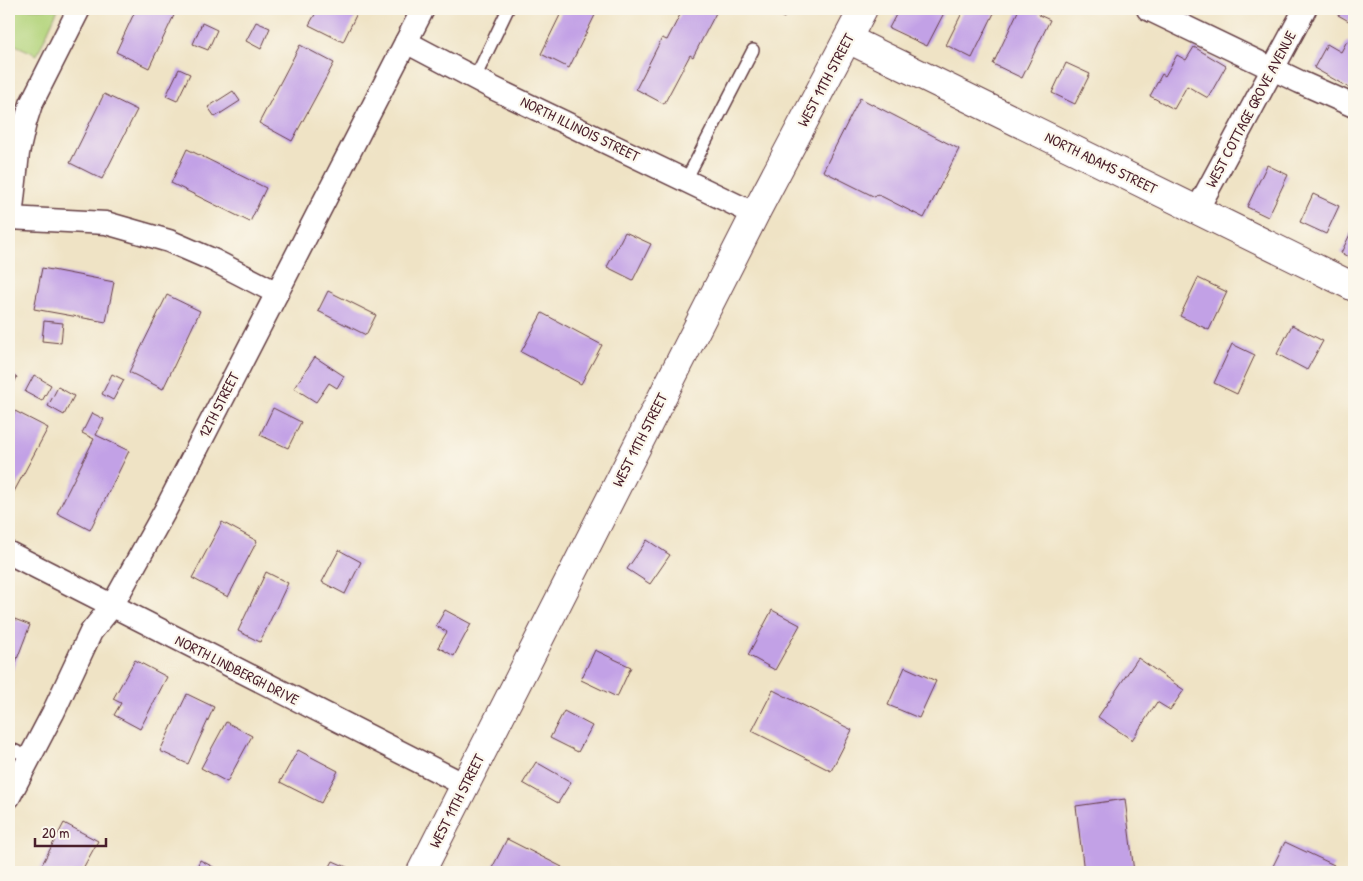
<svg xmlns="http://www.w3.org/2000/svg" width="1363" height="881" font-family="'Patrick Hand',sans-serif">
<rect width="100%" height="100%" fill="#fbf7ec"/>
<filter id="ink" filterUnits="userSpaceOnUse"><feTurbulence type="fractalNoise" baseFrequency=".02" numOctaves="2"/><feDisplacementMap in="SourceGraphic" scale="10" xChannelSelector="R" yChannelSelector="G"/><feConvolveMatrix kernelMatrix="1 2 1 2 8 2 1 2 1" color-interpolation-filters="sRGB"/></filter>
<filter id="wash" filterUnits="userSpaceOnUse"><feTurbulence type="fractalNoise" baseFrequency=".0096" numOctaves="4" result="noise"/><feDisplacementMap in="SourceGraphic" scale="20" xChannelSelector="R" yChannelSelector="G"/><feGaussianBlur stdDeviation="1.12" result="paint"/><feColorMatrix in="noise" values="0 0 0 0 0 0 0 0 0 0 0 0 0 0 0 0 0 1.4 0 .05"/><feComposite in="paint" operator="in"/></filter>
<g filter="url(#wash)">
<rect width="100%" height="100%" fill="#efe3c5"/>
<path fill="#b3d47c" stroke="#7e7a54" d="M9 9H58L37 55 9 42Z"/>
<g id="blocks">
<g fill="#c2a1e6">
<path d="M136 9H177L149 68 116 52Z"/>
<path d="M318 9H359L343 42 309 25Z"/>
<path d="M563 9H598L569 68 541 54Z"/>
<path d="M683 9H718L693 57 690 55 664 104 636 89 662 38 667 40Z"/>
<path d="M765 9H789L784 18Z"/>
<path d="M899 9H946L927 46 889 28Z"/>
<path d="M964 9H996L972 58 946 45Z"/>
<path d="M1019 9H1041L1039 15 1050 20 1022 78 993 64Z"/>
<path d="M1341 9H1354V24L1338 15Z"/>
<path d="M256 22 270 28 261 49 246 41Z"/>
<path d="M202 23 217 30 208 50 193 44Z"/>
<path d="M1347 41 1354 46V84L1351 89 1314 68 1327 44 1341 52Z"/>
<path d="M300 45 334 63 292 141 259 123Z"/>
<path d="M1194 47 1226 66 1208 98 1187 86 1174 109 1150 96 1162 74 1165 76 1177 55 1186 60Z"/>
<path d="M1066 63 1090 74 1075 104 1052 93Z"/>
<path d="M179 69 190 74 177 101 166 96Z"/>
<path d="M233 91 240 101 215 117 208 107Z"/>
<path d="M104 94 137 110 102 179 70 163Z"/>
<path d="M860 98 959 149 924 218 877 194 875 197 823 171Z"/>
<path d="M187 149 266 188 250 222 171 183Z"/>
<path d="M1267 165 1288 175 1268 217 1247 207Z"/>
<path d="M1313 194 1339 206 1326 234 1300 222Z"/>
<path d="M1354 226V260L1341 253Z"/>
<path d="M625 232 651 244 633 280 607 267Z"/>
<path d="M42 268 114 282 106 322 34 309Z"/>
<path d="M1198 278 1227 292 1209 330 1180 316Z"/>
<path d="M328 291 376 315 366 335 318 311Z"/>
<path d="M167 295 200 311 163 389 129 372Z"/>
<path d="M542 313 602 345 581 384 521 352Z"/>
<path d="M44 321 63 323 61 343 42 341Z"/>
<path d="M1292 325 1323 341 1307 370 1277 354Z"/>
<path d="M1232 344 1255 355 1237 394 1214 383Z"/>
<path d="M315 357 344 376 337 388 329 383 316 402 294 388Z"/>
<path d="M9 372 17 377 9 394Z"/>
<path d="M112 374 124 380 113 400 102 394Z"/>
<path d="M34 375 51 385 42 401 25 392Z"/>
<path d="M58 387 74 396 64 415 48 406Z"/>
<path d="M273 408 301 422 288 448 260 435Z"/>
<path d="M15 411 48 428 9 501V423Z"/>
<path d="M92 413 104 419 96 435 129 451 90 530 57 513 94 439 82 433Z"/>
<path d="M222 522 257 541 228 597 192 578Z"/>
<path d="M647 540 670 555 650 584 627 569Z"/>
<path d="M339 550 361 562 345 594 322 582Z"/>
<path d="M266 572 288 583 260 642 238 631Z"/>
<path d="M445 610 471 624 454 656 438 647 447 632 436 626Z"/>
<path d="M772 610 800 625 775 670 748 655Z"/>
<path d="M12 618 30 625 9 680V626Z"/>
<path d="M595 650 631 667 617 697 581 680Z"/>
<path d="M1138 658 1184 690 1170 710 1157 702 1132 740 1098 717Z"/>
<path d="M135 660 167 677 140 729 114 715 121 703 113 699Z"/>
<path d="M905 667 936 681 919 718 888 705Z"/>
<path d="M773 690 852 730 831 771 752 731Z"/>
<path d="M187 694 214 707 188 764 160 751Z"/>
<path d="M564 711 592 726 578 752 550 738Z"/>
<path d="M226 722 252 736 227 782 201 768Z"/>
<path d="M298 750 338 771 321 803 280 782Z"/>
<path d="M536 762 571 782 558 803 523 783Z"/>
<path d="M1125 799 1134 872H1084L1076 806Z"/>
<path d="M64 823 98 841 81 872H38Z"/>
<path d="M507 839 562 867 559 872H500L492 868Z"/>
<path d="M1285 842 1334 865 1330 872H1270Z"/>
<path d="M200 860 217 869 215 872H201L196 869Z"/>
<path d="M333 861 358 872H327Z"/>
</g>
</g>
</g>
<g filter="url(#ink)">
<use href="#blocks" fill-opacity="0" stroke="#633c42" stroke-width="1"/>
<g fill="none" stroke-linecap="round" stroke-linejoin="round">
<defs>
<g id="service">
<path d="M475 78 508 9"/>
<path d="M686 180 753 50"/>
<path d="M9 748 29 757"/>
</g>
<g id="minor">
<path d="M1148 9 1300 82 1354 106"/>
<path d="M406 42 495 89 755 214"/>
<path d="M1197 210 1305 9"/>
<path d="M9 218 106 223 169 241 213 260 277 293"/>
<path d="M11 218 18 153 25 123 31 104 79 9"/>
<path d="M9 553 465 785"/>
<path d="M9 797 53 713 91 632 112 606 166 509 423 9"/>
</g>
<g id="tertiary">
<path d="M848 39 1354 287"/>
<path d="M421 872 755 214 863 9"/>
</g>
</defs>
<use href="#service" stroke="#633c42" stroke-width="14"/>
<use href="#minor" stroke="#633c42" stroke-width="25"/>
<use href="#tertiary" stroke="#633c42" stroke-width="30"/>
<use href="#service" stroke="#fff" stroke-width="11"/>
<use href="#minor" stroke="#fff" stroke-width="22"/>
<use href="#tertiary" stroke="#fff" stroke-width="28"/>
</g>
</g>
<g text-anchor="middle" stroke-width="4.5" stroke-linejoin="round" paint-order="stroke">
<g font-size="15" fill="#4a1f2b" stroke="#fbf7ec">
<text transform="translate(826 80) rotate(-62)" y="5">WEST 11TH STREET</text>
<text transform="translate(1251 109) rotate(-62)" y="5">WEST COTTAGE GROVE AVENUE</text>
<text transform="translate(580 129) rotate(26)" y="5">NORTH ILLINOIS STREET</text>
<text transform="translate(1101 163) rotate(26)" y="5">NORTH ADAMS STREET</text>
<text transform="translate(219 405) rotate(-63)" y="5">12TH STREET</text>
<text transform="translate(640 440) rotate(-63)" y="5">WEST 11TH STREET</text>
<text transform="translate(237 670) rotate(27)" y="5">NORTH LINDBERGH DRIVE</text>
<text transform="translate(457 801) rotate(-63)" y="5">WEST 11TH STREET</text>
</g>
</g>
<rect width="1363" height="881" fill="none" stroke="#fbf7ec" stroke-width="30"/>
<path d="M35 838v8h71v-8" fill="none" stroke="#4a1f2b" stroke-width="2.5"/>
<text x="42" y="838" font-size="15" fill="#4a1f2b" stroke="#fbf7ec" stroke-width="4" paint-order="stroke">20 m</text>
</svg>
